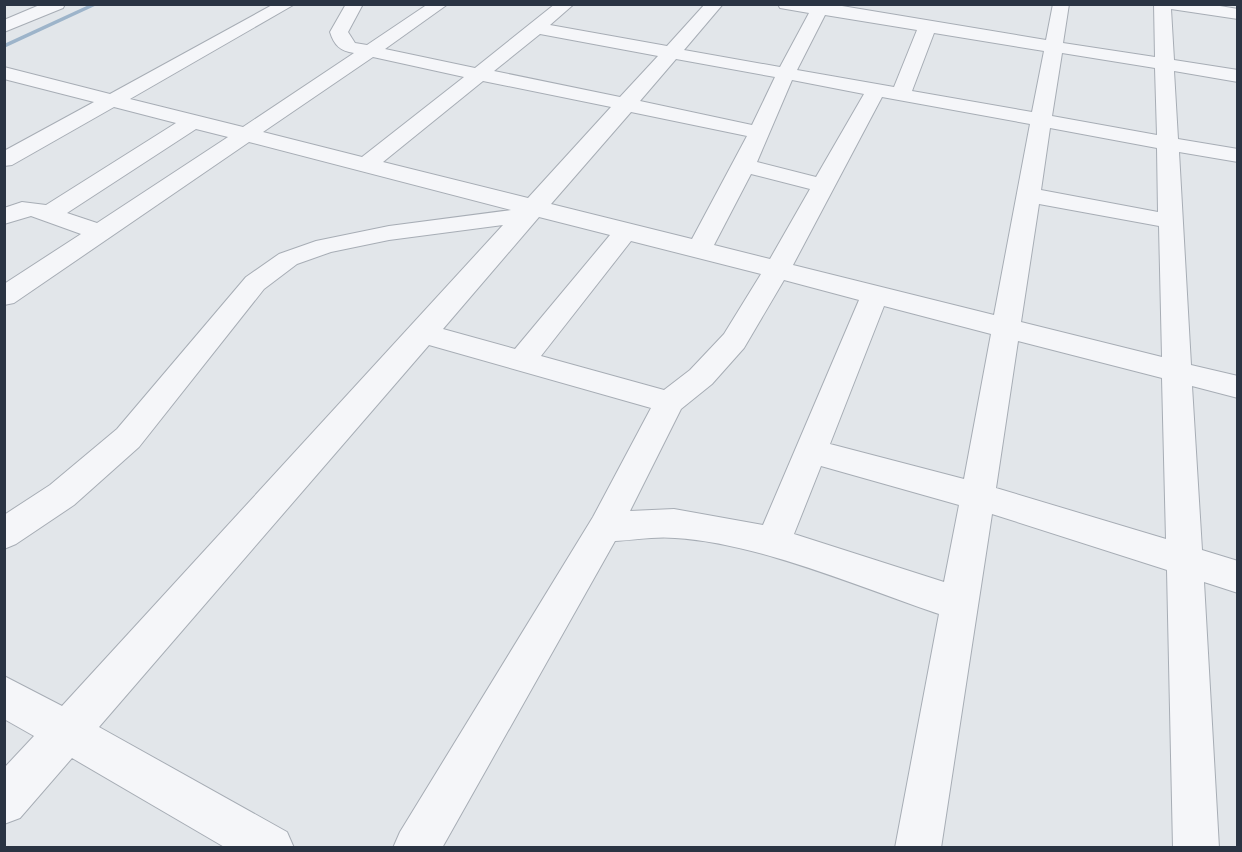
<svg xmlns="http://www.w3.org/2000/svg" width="1242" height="852" font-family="'DejaVu Sans',sans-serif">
<rect width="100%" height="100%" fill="#e2e6ea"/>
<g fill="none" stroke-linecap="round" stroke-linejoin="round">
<path fill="#9db4ca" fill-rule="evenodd" d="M91 4H99L4 48V44Z"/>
<defs>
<g id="street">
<path d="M42 4H65L63 8 4 32V20Z"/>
<path d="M274 4H295L130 99 243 127 354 53C340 51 334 45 330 32L346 4H363L348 32 355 43 367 45 428 4H448L385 49 475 68 555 4H574L550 25 667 46 705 4H723L684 50 780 67 809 13 780 8 778 4H830L1046 40 1053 4H1069L1063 43 1155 57 1154 4H1208L1238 9V19L1171 9 1174 60 1238 70V82L1174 71 1178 139 1238 149V162L1179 152 1191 365 1238 376V398L1192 386 1202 550 1238 561V593L1204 582 1219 848H1173L1167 570 992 514 941 848H895L939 614C859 587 758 543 675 538 655 536 635 540 615 541L442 848H393L400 832 593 517 651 408 429 345 99 727 287 832 294 848H226L72 758 20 818 4 824V768L34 736 4 719V676L62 706 503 225 389 240 331 252 297 264 264 289 139 447 74 505 16 544 4 549V515L50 485 117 429 246 277 279 254 316 241 389 226 511 210 249 142 14 303 4 305V284L81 234 31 216 4 224V208L22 202 46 205 176 123 114 107 12 165 4 166V151L94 102 4 79V67L110 94ZM825 15 917 30 894 87 797 70ZM934 33 1044 51 1032 112 912 91ZM540 34 658 56 620 97 494 71ZM1062 53 1155 68 1157 135 1052 116ZM373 57 464 77 362 157 263 132ZM676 59 775 77 752 125 640 101ZM792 80 864 94 816 177 757 162ZM483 81 611 107 528 198 383 162ZM882 97 1030 124 994 315 793 265ZM631 112 747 136 692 239 551 204ZM1050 128 1157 148 1158 212 1041 190ZM196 129 228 137 97 223 67 213ZM751 174 810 189 770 259 714 245ZM1039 204 1159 226 1162 357 1021 322ZM539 217 610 235 515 349 443 329ZM631 241 761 274 724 334 690 370 664 390 541 356ZM784 280 859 300 763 525 674 509 630 511 681 409 712 384 744 348ZM884 306 991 334 964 479 830 444ZM1018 341 1162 378 1166 539 996 488ZM821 466 959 505 944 582 794 534Z"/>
</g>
</defs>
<use href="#street" stroke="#a7adb5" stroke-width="2"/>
<use href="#street" fill="#f5f6f9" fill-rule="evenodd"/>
</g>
<rect width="1242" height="852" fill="none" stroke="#2a3443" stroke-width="12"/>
</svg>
